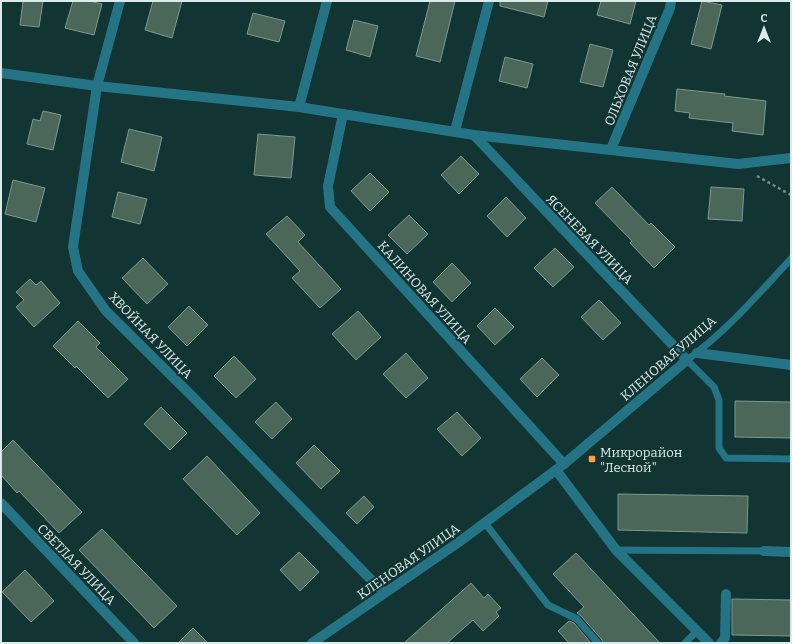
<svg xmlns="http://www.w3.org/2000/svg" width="792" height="644" font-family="Bitter,serif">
<rect width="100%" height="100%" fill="#123432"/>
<g fill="#4b6759" stroke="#7d9a8c">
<path d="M23 1H43L39 27 20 25Z"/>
<path d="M73 1H89L102 4 94 35 65 28Z"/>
<path d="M153 1H182L172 38 145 30Z"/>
<path d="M430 1H455L440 62 416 56Z"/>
<path d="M500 1H548L544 17 500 6Z"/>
<path d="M601 1H636L630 24 597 15Z"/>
<path d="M702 1 722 5 711 49 691 44Z"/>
<path d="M253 13 285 21 279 42 247 34Z"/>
<path d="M354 20 378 26 370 57 346 50Z"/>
<path d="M590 44 613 50 603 87 580 82Z"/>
<path d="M505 57 533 64 527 88 499 81Z"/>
<path d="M677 89 725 94 724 96 766 101 763 135 732 131 733 123 689 118 690 113 675 111Z"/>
<path d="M43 111 61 115 53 150 27 144 33 119 40 121Z"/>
<path d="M129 129 162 137 154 171 121 162Z"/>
<path d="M258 134 295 137 291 178 254 175Z"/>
<path d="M461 156 479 174 459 194 441 175Z"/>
<path d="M370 173 389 192 370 211 351 191Z"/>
<path d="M13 180 45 188 36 222 5 214Z"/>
<path d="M612 187 649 225 651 223 675 247 654 268 630 243 632 241 595 203Z"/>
<path d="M711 187 744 189 742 221 708 219Z"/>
<path d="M118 192 147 199 140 224 112 217Z"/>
<path d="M506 197 526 218 507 237 487 216Z"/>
<path d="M409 215 428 234 407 254 388 235Z"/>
<path d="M287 216 305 235 298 242 341 289 320 308 292 278 300 271 266 234Z"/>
<path d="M555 248 574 267 553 287 534 268Z"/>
<path d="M143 258 168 284 147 304 122 278Z"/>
<path d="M452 263 471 283 452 302 433 282Z"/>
<path d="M30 279 36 285 41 281 60 303 34 327 16 307 24 300 16 292Z"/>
<path d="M599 300 621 323 603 340 581 317Z"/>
<path d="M189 306 208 325 187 346 168 327Z"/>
<path d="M495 308 514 327 495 345 477 326Z"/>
<path d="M358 311 381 337 356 360 332 334Z"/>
<path d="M78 321 100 343 96 347 128 379 108 398 76 366 75 368 53 346Z"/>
<path d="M406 353 428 378 406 398 383 374Z"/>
<path d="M234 356 256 379 236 398 214 376Z"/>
<path d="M542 358 559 375 537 397 520 379Z"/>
<path d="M735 401 791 402V438L735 437Z"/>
<path d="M276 402 292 419 272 439 255 422Z"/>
<path d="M161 407 187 433 170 450 144 424Z"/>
<path d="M457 412 481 438 462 456 437 429Z"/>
<path d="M13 440 82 512 59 533 19 491 17 493 1 475V452Z"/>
<path d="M314 445 340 471 321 489 296 463Z"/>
<path d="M207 456 260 513 237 535 183 479Z"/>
<path d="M618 494 748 496 747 533 618 530Z"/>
<path d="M364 496 374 507 357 524 346 513Z"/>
<path d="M102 529 177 606 154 628 79 550Z"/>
<path d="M299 552 319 572 300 591 280 570Z"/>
<path d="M576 553 660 643H603L602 640 581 616 577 613 584 607 553 574Z"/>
<path d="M25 570 54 601 31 622 2 592Z"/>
<path d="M471 583 484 598 488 594 501 608 496 612 499 616 483 631 473 620 447 643H404Z"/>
<path d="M732 599 791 600V636L732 635Z"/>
<path d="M569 621 574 623 591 643H569L558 631Z"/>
<path d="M193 628 208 643H178Z"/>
</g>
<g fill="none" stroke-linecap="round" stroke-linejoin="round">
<path stroke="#708a89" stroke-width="2.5" stroke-dasharray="3 3" stroke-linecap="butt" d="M757 176 791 195"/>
<g stroke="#257486" stroke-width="7">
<path d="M791 259C758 294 726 332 687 360L714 387 719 400V448L726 458 791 459"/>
<path d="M485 523 548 605 577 619 598 643"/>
<path d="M616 550 764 551"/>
<path d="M685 643 697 631"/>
</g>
<g stroke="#257486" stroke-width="10">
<path d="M697 353 791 365"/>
<path d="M764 551 791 552"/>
</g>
<g stroke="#257486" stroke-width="10">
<path d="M120 1 97 86 73 247 78 271 106 311 194 398 384 593"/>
<path d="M1 73 97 86 299 107 474 135 738 164 791 158"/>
<path d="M299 107 327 1"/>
<path d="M343 114 328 186 330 207 564 464"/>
<path d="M455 131 489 1"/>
<path d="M611 149 670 8 671 1"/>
<path d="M556 470 616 550 709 643"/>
<path d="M1 503 134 643"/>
<path d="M312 643 459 542 564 464 687 360 474 135"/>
<path d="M721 643 725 638 726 594"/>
</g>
</g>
<rect fill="#fb9e51" stroke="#123432" stroke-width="1.5" x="588" y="455" width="8" height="8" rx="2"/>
<g text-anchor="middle" stroke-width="4" stroke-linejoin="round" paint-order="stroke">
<g font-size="13" fill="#d9ebea" stroke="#123432">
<text transform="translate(630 70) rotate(-68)" y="5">ОЛЬХОВАЯ УЛИЦА</text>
<text transform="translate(590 239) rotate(46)" y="5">ЯСЕНЕВАЯ УЛИЦА</text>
<text transform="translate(425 292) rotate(48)" y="5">КАЛИНОВАЯ УЛИЦА</text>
<text transform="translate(151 335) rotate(46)" y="5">ХВОЙНАЯ УЛИЦА</text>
<text transform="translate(668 358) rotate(-41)" y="5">КЛЕНОВАЯ УЛИЦА</text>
<text transform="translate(408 561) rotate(-35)" y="5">КЛЕНОВАЯ УЛИЦА</text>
<text transform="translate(77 564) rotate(46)" y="5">СВЕТЛАЯ УЛИЦА</text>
</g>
<g font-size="13" fill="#d9ebea" stroke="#123432" text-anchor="start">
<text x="600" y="457">Микрорайон<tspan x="600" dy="15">"Лесной"</tspan></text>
</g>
</g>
<rect width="792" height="644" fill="none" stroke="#d9ebea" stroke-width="4"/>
<g transform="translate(764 28)" stroke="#123432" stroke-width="3" paint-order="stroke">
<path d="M0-3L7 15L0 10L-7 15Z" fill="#d9ebea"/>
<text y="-6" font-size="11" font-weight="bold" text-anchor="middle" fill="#d9ebea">С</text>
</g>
</svg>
